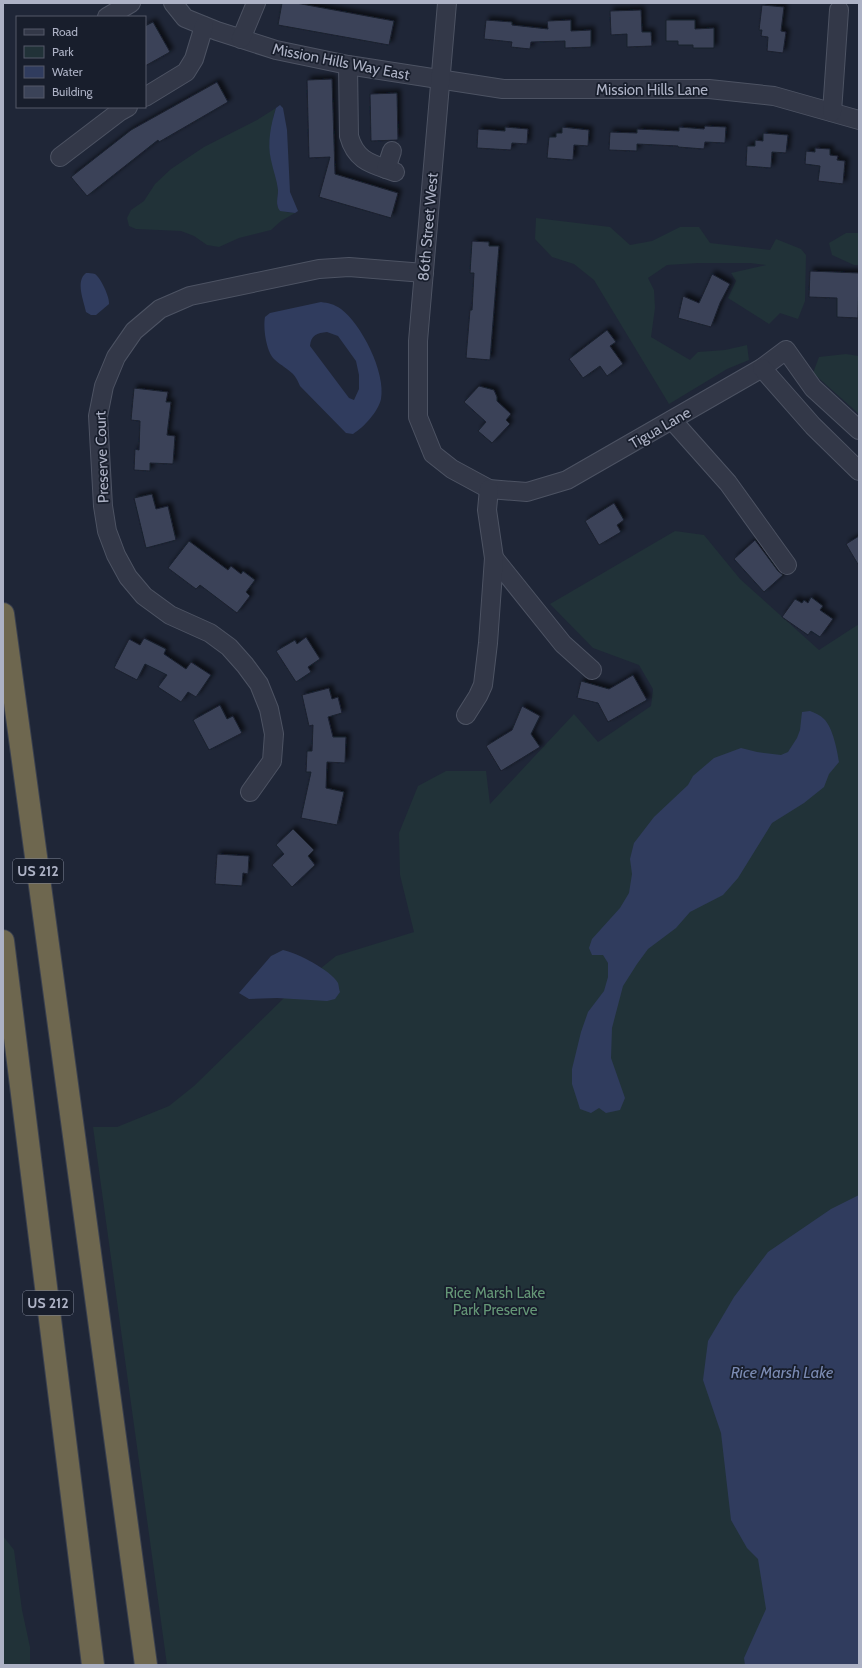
<svg xmlns="http://www.w3.org/2000/svg" width="862" height="1668" font-family="Cabin,sans-serif">
<defs>
<filter id="shadow"><feDropShadow dx="3.5" dy="-3.5" stdDeviation="2" flood-color="#0009"/></filter>
</defs>
<rect width="100%" height="100%" fill="#1f2637"/>
<g fill="#213238">
<path d="M276 108 273 118 278 191 277 206 286 212 295 213 281 221 271 230 239 238 219 247 207 245 194 236 181 231 136 229 129 226 127 218 131 210 144 201 155 184 171 169 204 147 257 120Z"/>
<path d="M536 218 610 227 630 245 652 241 680 227H699L710 243 770 250 776 239 801 249 806 255 805 301 798 319 780 313 769 324 728 298 736 281 731 273 766 265 750 263H698L667 265 648 278 654 290 655 308 651 337 690 360 698 352 725 350 747 345 749 360 727 369 669 404 594 280 574 264 552 257 535 239Z"/>
<path d="M846 233H859V265H854L832 255 829 243Z"/>
<path d="M846 354 859 356V414L813 373 819 357Z"/>
<path d="M675 531 704 535 740 579 819 650 859 624V1665H167L93 1127H117L169 1106 194 1086 284 998 336 956 414 932 400 875 399 833 418 786 446 771H486L490 804 574 714 598 742 651 706 653 689 639 665 593 648 550 604Z"/>
<path d="M3 1536 14 1550 22 1610 30 1647V1665H3Z"/>
</g>
<g fill="#303c5e" fill-rule="evenodd">
<path d="M280 105 283 108 287 130 290 192 298 211 295 213 280 211C275 204 278 198 278 190 277 180 273 170 271 160 267 143 271 124 276 108Z"/>
<path d="M86 273C89 273 92 273 95 274 101 278 110 298 109 304L96 315H91L86 312C84 301 75 281 86 273Z"/>
<path d="M321 302C328 303 334 304 341 309 361 324 386 372 381 399 378 412 364 427 353 434L346 433 300 386C294 370 286 370 274 359 266 351 263 327 265 317L270 313ZM327 332 338 336 356 361 359 375V389L354 400 349 398 310 346C311 335 317 333 327 332Z"/>
<path d="M810 711C815 713 820 715 824 719 833 728 837 750 839 762L829 774 824 787 804 803 772 823 738 878 723 895 690 912 676 928 648 949 637 964 623 986 612 1028 611 1058 625 1098 620 1110 606 1113 599 1108 591 1113 580 1109 572 1084V1069L581 1032 588 1012 604 991 608 977V963L603 955H592L589 948 592 939 620 908 629 893 632 874 630 859 634 843 654 817 688 785 693 776 714 758 741 748 757 752 781 755 788 752 797 738 800 730 802 712Z"/>
<path d="M283 950C297 953 331 970 338 983 339 986 339 990 340 992L335 999 327 1001 277 998 249 999 239 993 271 956Z"/>
<path d="M859 1195V1665H745L744 1658 766 1609 758 1559 747 1548 731 1520 721 1433 703 1380 708 1341 734 1297 768 1252 831 1209Z"/>
</g>
<g fill="#3b4358" stroke="#1a202e" filter="url(#shadow)">
<path d="M282 3H296L394 21 389 45 278 25Z"/>
<path d="M762 5 784 7 781 31 786 32 783 53 767 51 768 37 761 36 762 30H759Z"/>
<path d="M641 10 642 32H651L652 46 627 47V34L611 35 610 11Z"/>
<path d="M486 20 512 22V25L548 29 547 21 571 20V31L591 30V47L565 48V41L531 42 530 49 511 47 512 42 484 39Z"/>
<path d="M666 20H695V29L714 28V48H693V45H678V41H666Z"/>
<path d="M153 22 170 52 145 66V26Z"/>
<path d="M332 79 335 174 398 193 391 218 319 197 330 157 309 158 307 80Z"/>
<path d="M217 82 228 102 159 142 158 140 87 196 71 177 131 130Z"/>
<path d="M397 93 398 140 371 141 370 94Z"/>
<path d="M705 126 726 127 725 143 705 142 704 149 678 147V146L637 144V151L609 150 610 132 637 133V129L679 131V127L704 129Z"/>
<path d="M505 127 528 129 527 144 512 143 511 150 477 148 478 129 505 131Z"/>
<path d="M562 127 589 130 588 146 574 145 573 160 547 158 549 137H556V133H562Z"/>
<path d="M763 133 788 135 786 153 772 152 771 168 746 166 747 146H755V140L763 141Z"/>
<path d="M815 148 830 149V155L838 156 837 160 845 161 843 184 818 181 820 166 805 164 806 151 815 152Z"/>
<path d="M472 241 489 242V246H499L490 360 466 358 470 310H472L474 273H470Z"/>
<path d="M810 271 859 273 858 318 837 317V298L809 297Z"/>
<path d="M712 274 730 284 720 303 711 327 678 318 683 296 699 303Z"/>
<path d="M607 330 616 342 610 346 623 364 607 376 600 366 583 378 569 359Z"/>
<path d="M479 386 494 390 497 397V401L511 414 506 420 510 424 492 443 478 431 486 422 464 402Z"/>
<path d="M134 388 168 392 166 402H171L167 435 175 436 173 464 150 463V471L134 470 135 449 139 450 140 421 131 420Z"/>
<path d="M152 494 156 509 168 506 176 540 146 548 134 498Z"/>
<path d="M614 503 624 520 617 525 621 532 599 545 585 521Z"/>
<path d="M859 536V566L846 544Z"/>
<path d="M755 540 778 571 783 575 764 592 734 559Z"/>
<path d="M189 541 228 570 231 566 241 574 243 571 255 580 246 592 250 596 237 613 200 585 196 589 168 568Z"/>
<path d="M811 597 823 606 820 610 833 619 820 637 811 631 808 635 782 617 795 599 802 603 804 600 808 603Z"/>
<path d="M306 637 320 659 308 667 311 672 296 682 276 651 295 640 297 644Z"/>
<path d="M144 638 166 649 164 654 186 669 191 662 211 675 196 697 188 692 181 702 158 687 167 675 145 664 137 680 114 668 129 639 140 645Z"/>
<path d="M633 675 647 700 608 722 598 703 577 698 581 681 609 689Z"/>
<path d="M329 688 332 699 338 697 342 713 328 717 333 737H346L345 763 327 762 326 788 344 792 337 825 301 818 311 772H306L307 751H312L313 725 309 726 302 695Z"/>
<path d="M220 705 227 719 233 716 242 733 209 750 193 720Z"/>
<path d="M522 706 540 716 531 734 540 747 501 771 486 746 512 730Z"/>
<path d="M293 829 314 850 308 856 315 865 292 887 272 865 284 854 276 845Z"/>
<path d="M217 854 249 856 248 874 243 873 242 886 215 884Z"/>
</g>
<g fill="none" stroke-linecap="round" stroke-linejoin="round">
<defs>
<g id="minor">
<path d="M173 3 185 18 217 31 276 50 348 65 503 89H709L774 96 859 120"/>
<path d="M447 3 418 341V417L433 454 452 469 489 489 527 492 567 480 762 368 786 350 813 388 859 430"/>
<path d="M107 17 131 3"/>
<path d="M241 39 256 3"/>
<path d="M348 65 349 136C356 162 373 164 395 172"/>
<path d="M145 97 186 72 194 59 204 26"/>
<path d="M832 112 839 10"/>
<path d="M60 157 119 112 128 107"/>
<path d="M386 169 392 151"/>
<path d="M762 368 813 426 859 471"/>
<path d="M672 420 728 483 787 565"/>
<path d="M494 558 563 644 592 670"/>
<path d="M466 715 478 696 483 685 488 643 494 558 487 510 489 489"/>
<path d="M250 792 272 761 274 734 269 709 259 684 245 665 229 647 210 633 170 615 144 596 128 577 116 555 107 531 103 506 98 416 104 386 116 357 134 331 160 309 190 296 319 269 349 267 424 273"/>
</g>
<g id="highway">
<path d="M3 614 146 1665"/>
<path d="M3 941 93 1665"/>
</g>
</defs>
<use href="#minor" stroke="#4d5363" stroke-width="20"/>
<use href="#highway" stroke="#3a404f" stroke-width="24"/>
<use href="#minor" stroke="#333848" stroke-width="18"/>
<use href="#highway" stroke="#6e674f" stroke-width="22"/>
</g>
<g text-anchor="middle" stroke-width="3.5" stroke-linejoin="round" paint-order="stroke">
<g fill="#181e2c" stroke="#808697" stroke-width="1">
<rect x="13" y="859" width="50" height="24" rx="3"/>
<rect x="23" y="1291" width="50" height="24" rx="3"/>
</g>
<g font-size="14" font-weight="bold" fill="#adb2c5">
<text x="38" y="876">US 212</text>
<text x="48" y="1308">US 212</text>
</g>
<g font-size="15" fill="#adb2c5" stroke="#181e2c">
<text transform="translate(341 62) rotate(11)" y="5">Mission Hills Way East</text>
<text x="652" y="95">Mission Hills Lane</text>
<text transform="translate(428 227) rotate(-85)" y="5">86th Street West</text>
<text transform="translate(660 428) rotate(-30)" y="5">Tigua Lane</text>
<text transform="translate(102 457) rotate(-92)" y="5">Preserve Court</text>
</g>
<g font-size="15" fill="#649676" stroke="#181e2c">
<text x="495" y="1298">Rice Marsh Lake<tspan x="495" dy="17">Park Preserve</tspan></text>
</g>
<g font-size="16" font-style="italic" fill="#7b8bb3" stroke="#181e2c">
<text x="782" y="1378">Rice Marsh Lake</text>
</g>
</g>
<rect width="862" height="1668" fill="none" stroke="#adb2c5" stroke-width="8"/>
<rect x="16" y="16" width="130" height="92" fill="#181e2c" stroke="#545969"/>
<rect x="24" y="29" width="20" height="6" fill="#333848" stroke="#545969"/>
<text x="52" y="36" font-size="12" fill="#adb2c5">Road</text>
<rect x="24" y="46" width="20" height="12" fill="#213238" stroke="#545969"/>
<text x="52" y="56" font-size="12" fill="#adb2c5">Park</text>
<rect x="24" y="66" width="20" height="12" fill="#303c5e" stroke="#545969"/>
<text x="52" y="76" font-size="12" fill="#adb2c5">Water</text>
<rect x="24" y="86" width="20" height="12" fill="#3b4358" stroke="#545969"/>
<text x="52" y="96" font-size="12" fill="#adb2c5">Building</text>
</svg>
